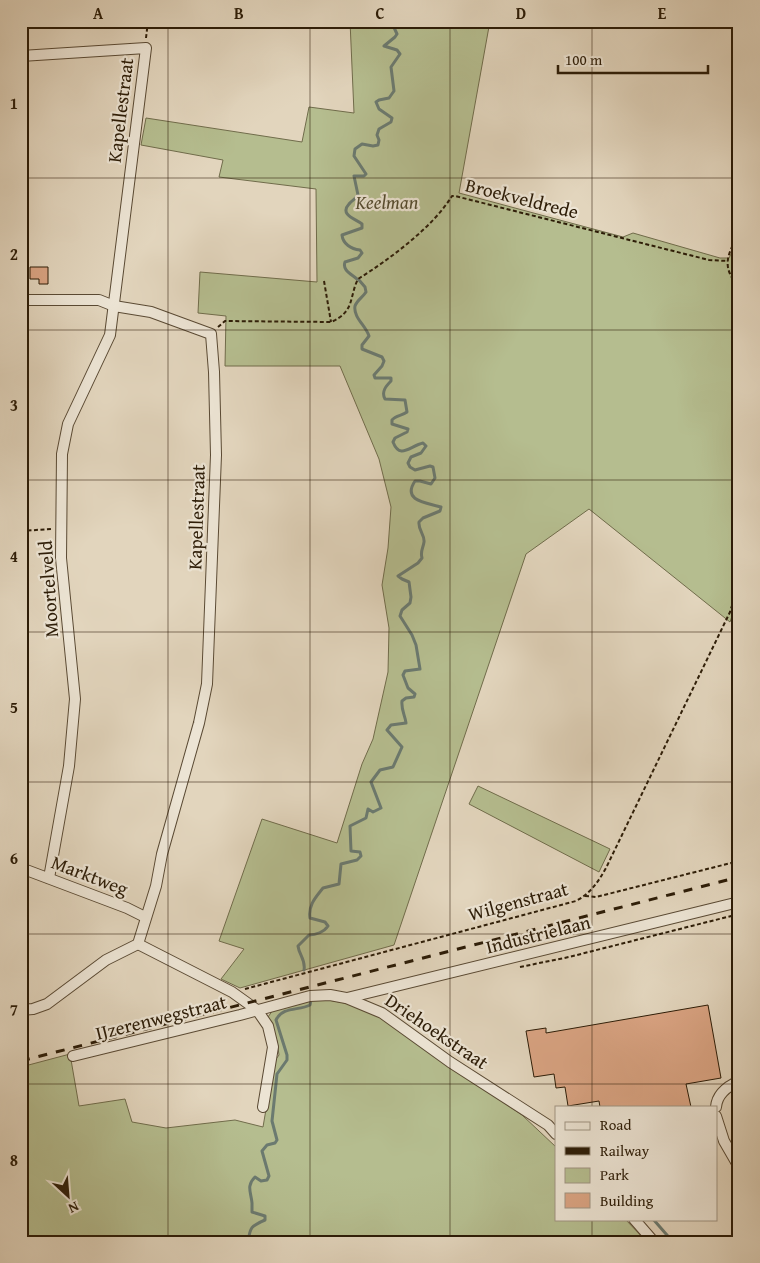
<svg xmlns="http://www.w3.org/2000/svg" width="760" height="1263" font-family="'Gentium Book Plus',serif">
<rect width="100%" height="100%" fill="#e2d5bd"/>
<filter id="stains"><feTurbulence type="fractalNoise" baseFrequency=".004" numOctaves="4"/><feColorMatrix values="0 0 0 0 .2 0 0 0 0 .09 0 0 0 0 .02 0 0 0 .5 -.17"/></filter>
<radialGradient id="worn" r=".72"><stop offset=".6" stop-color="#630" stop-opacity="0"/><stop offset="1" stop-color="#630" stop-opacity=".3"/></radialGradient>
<g fill="#b5bd8f" stroke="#706c4b">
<path d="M350 21H490L459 193 623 237 633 233 720 258H729L739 238V596L730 622 589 509 526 554 394 945 240 988 221 979 244 949 219 941 262 819 337 843 362 764 373 739 388 672 389 628 382 585 388 548 391 507 379 459 340 366H225L226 316 198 313 200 272 317 282 316 189 219 177 223 160 141 145 146 118 302 142 309 107 354 113Z"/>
<path d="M478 786 610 849 599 872 469 804Z"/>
<path d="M318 998 355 1005 376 1015 522 1115 556 1147V1219H625L647 1242H21V1067L70 1054 79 1106 125 1099 132 1122 166 1128 235 1120 263 1127 274 1062 279 1055 277 1041 268 1017 273 1010Z"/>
</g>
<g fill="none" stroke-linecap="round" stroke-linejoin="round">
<g stroke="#6b7a70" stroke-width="3">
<path d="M357 279C351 274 342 270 345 262L358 258 362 253 360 250C351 249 343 244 342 235L362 228V224C356 219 339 215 349 204 352 200 356 199 358 195L354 176H364L366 174 354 156 355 149 362 144 373 146 378 145 379 140 377 135 379 129 391 122 392 118 379 109 376 102 379 100 389 98 394 91 391 67 400 54 397 50 384 46 395 37 397 34 391 21"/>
<path d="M304 970C306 960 299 955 298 946L309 935C316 935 324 932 328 926L325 922 310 918C308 905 316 897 323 888L339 884 341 864 357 860 361 856 360 852 351 851 350 826 366 818 368 809 373 812 381 808 371 782 380 770 393 767 402 747 387 730 391 725 406 723C405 715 401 710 402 701L406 698 414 697 415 694 408 688 403 675 405 671 420 669 416 645 412 635 400 616 402 610 410 603 411 597 409 582 402 579 398 576 418 563 422 558C420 551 423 549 424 542 425 535 418 530 419 522L423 518 440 511 441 507C429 503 401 502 415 481H420L431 484 435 478 433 467 430 466 415 470 410 467 408 463 411 457 421 453 426 446 423 443C410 446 400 460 393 442L395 438 407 432 408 429 392 424V420C396 415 402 416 407 412L405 400 385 399C381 392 386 386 391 381V378H375L374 375 382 366 384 361 382 357 362 349V345L369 336C366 326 353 317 355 306 357 300 363 297 366 292L365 287 359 280"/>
<path d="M653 1219 673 1242"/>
<path d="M248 1242C250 1227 251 1226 265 1220V1216L252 1212C252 1209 252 1206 252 1203 251 1192 246 1186 255 1177L261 1181 267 1180 269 1176 262 1151 267 1145 275 1143 277 1140 272 1121 277 1074 287 1060V1055L276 1020C283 1006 299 1011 310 1005L311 1000"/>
</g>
</g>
<g fill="#daa483" stroke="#2c1c07">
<path d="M30 267H48V284H39V279H30Z"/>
<path d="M708 1005 721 1078 686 1084 691 1107H600L599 1101 568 1106 565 1087 556 1088 554 1074 534 1077 526 1031 546 1028V1033Z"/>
</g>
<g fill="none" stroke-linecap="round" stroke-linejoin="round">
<defs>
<g id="minor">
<path d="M21 56 146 48 110 335 68 424 62 454 61 558 75 699 69 766 49 878"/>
<path d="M21 300H99L114 306 151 312 211 334 214 372 216 455 207 684 199 723 162 854 156 886 138 944 106 960 47 1004 33 1009 21 1010"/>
<path d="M21 868 127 908 145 917"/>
<path d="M138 944 232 992 257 1010 268 1026 273 1047 263 1107"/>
<path d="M347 998 739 902"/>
<path d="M73 1056 240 1015 310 996 330 995 346 998 382 1013 450 1062 548 1125 556 1134"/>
<path d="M716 1107C717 1094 728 1086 739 1081"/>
<path d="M716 1116 724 1141 739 1167"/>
<path d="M634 1219 654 1242"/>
</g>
</defs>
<use href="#minor" stroke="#5a4a34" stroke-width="12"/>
<g stroke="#2c1c07" stroke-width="2" stroke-dasharray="4 2.5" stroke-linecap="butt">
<path d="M146 38 148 21"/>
<path d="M739 234C727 255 721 267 739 287"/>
<path d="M324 281 331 322"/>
<path d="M218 327 225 321 331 322C355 312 349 297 358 279 390 259 433 227 452 196H455L709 260 728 261"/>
<path d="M21 531 51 529"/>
<path d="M585 896 596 897 739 861"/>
<path d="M520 967 569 957 739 914"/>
<path d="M245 989 576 901C591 893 598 882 606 868L730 612 737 590 739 578"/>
</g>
<use href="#minor" stroke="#ece4d4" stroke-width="10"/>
<path stroke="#2c1c07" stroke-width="3" stroke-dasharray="9 9" stroke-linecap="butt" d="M21 1061 739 877"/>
</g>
<path fill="none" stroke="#2c1c07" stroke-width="1" stroke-opacity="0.55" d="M168 21V1242M310 21V1242M450 21V1242M592 21V1107M21 178H739M21 330H739M21 480H739M21 632H739M21 782H739M21 934H739M21 1084H739M592 1219V1242"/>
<g text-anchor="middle" stroke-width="4.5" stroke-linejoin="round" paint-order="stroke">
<g font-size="19" fill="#2c1c07" stroke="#ece4d4">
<text transform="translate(120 110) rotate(-83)" y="7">Kapellestraat</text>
<text transform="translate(522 198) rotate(14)" y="7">Broekveldrede</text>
<text transform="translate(196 517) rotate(-88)" y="7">Kapellestraat</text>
<text transform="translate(48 589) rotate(-94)" y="7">Moortelveld</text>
<text transform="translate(90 875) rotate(21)" y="7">Marktweg</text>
<text transform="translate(518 901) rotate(-15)" y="7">Wilgenstraat</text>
<text transform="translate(538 934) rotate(-14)" y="7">Industrielaan</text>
<text transform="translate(161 1017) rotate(-14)" y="7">IJzerenwegstraat</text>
<text transform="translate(437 1031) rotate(34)" y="7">Driehoekstraat</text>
</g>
<g font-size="19" font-style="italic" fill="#554c30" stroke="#ece4d4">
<text x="387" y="209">Keelman</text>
</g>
</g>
<rect width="760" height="1263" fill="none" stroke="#e2d5bd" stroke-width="55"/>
<rect x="555" y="1106" width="162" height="115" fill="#ece4d4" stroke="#9f9482"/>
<rect x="565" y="1122" width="25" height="8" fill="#ece4d4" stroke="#9f9482"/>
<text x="600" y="1130" font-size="15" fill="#2c1c07">Road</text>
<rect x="565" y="1147" width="25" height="8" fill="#2c1c07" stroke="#9f9482"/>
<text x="600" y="1156" font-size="15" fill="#2c1c07">Railway</text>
<rect x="565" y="1168" width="25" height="15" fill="#b5bd8f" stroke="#9f9482"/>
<text x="600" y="1180" font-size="15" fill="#2c1c07">Park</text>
<rect x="565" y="1193" width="25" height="15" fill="#daa483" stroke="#9f9482"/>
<text x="600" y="1206" font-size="15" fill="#2c1c07">Building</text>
<g transform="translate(68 1196) rotate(154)" stroke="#ece4d4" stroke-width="4" paint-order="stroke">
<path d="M0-4L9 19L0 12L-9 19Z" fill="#2c1c07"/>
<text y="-8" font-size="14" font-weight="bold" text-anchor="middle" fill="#2c1c07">N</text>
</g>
<path d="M558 65v8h150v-8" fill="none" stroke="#2c1c07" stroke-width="2.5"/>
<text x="565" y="65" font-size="15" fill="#2c1c07" stroke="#ece4d4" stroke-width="4" paint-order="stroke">100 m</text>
<rect x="28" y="28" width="704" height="1208" fill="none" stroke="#2c1c07" stroke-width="2"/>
<g font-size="16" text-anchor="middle" font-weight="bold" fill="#2c1c07">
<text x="98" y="19">A</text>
<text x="239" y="19">B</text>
<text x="380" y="19">C</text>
<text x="521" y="19">D</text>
<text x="662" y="19">E</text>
<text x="14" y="109">1</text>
<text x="14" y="260">2</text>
<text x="14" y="411">3</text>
<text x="14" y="562">4</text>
<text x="14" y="713">5</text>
<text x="14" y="864">6</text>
<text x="14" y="1015">7</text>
<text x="14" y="1166">8</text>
</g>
<rect width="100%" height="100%" filter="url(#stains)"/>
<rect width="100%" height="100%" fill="url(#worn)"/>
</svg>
